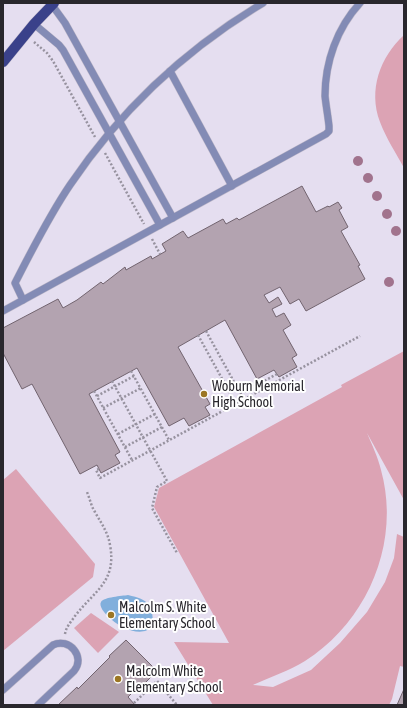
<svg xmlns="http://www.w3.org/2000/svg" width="407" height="708" font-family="'Asap Condensed',sans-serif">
<rect width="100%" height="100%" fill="#e5def0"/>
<g fill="#dca3b4">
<path d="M404 35V168C396 153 386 138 380 122 368 90 380 57 404 35Z"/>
<path d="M404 351V500L367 433C372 445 378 457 381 470 401 542 368 621 305 661 289 671 270 677 253 685L273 687 311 670 340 643 367 612 385 582 394 558 397 534 404 537V667L400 666 392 699 389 705H213L174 642 229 643 154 507 159 488 342 387 341 385Z"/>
<path d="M16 469 95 564 93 577 3 651V480Z"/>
<path d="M91 613 119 632 98 653 74 628Z"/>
</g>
<path fill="#81afdc" d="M128 595C149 600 153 604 153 626 136 645 95 611 101 602 104 597 122 596 128 595Z"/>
<g fill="#b3a3b0" stroke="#72646f">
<path d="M302 186 316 212 328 206 329 207 338 202 342 208 339 210 348 227 341 231 360 265 358 266 365 279 306 311 299 299 290 304 280 287 264 295 269 303 278 297 282 304 272 309 276 317 284 313 291 325 283 330 297 355 292 358 297 367 279 377 274 370 257 379 225 320 178 347 210 404 205 407 210 415 189 426 184 418 169 426 137 368 89 394 120 452 115 455 120 463 101 473 97 465 80 474 32 384 22 389 3 353V328L58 299 63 308 77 300 101 282 103 284 125 267 126 270 151 256 152 259 166 251 162 244 183 231 188 238 223 219 226 224 237 218 239 220Z"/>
<path d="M126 640 157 671 139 689 138 687 128 697 135 705H58L77 687 78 689 110 657 109 656Z"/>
<path d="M404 689V705H397Z"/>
</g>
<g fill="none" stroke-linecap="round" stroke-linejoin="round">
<defs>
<g id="lane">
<path d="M52 5 65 23 173 218"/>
<path d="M34 24 59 45 63 50 160 225"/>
<path d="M170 71 232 186"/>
<path d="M23 300 15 283C32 250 49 216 70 185 120 111 186 49 263 3"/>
<path d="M3 311 326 134 329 131V126C328 116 326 106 325 96 325 62 337 28 360 3"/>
<path d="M3 690 53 645C69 637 86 657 74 671L38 705"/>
</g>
<path id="primary" d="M3 62 34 24 54 3"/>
</defs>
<use href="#lane" stroke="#bfb9c9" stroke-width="8"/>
<use href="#primary" stroke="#bfb9c9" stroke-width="11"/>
<g stroke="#97929f" stroke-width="2.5" stroke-dasharray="2 2" stroke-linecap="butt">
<path d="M34 42 47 53 53 61 95 137"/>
<path d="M105 153 144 224"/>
<path d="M152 239 160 254"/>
<path d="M206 331 244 400"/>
<path d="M198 335 236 404"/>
<path d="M131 371 169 440"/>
<path d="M112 381 167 481 157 487 152 508 177 553"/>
<path d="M94 391 132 460"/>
<path d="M240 394 277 374"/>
<path d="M97 396 134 376"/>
<path d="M103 408 141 388"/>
<path d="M118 434 155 414"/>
<path d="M125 447 162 427"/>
<path d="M99 469 96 470 100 478 360 336"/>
<path d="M65 634C66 627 71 622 75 616 94 591 117 582 110 545 108 532 101 523 95 512 91 506 90 499 87 492"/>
<path d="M134 703 157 681 177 705"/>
</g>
<use href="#lane" stroke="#838bb5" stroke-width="7"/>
<use href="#primary" stroke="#3a418a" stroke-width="10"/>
</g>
<g fill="#a1738d">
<circle cx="358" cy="161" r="5"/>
<circle cx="368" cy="178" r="5"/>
<circle cx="377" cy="196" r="5"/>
<circle cx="387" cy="214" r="5"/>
<circle cx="396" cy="231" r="5"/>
<circle cx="389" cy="282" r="5"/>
</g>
<g fill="#9c7623" stroke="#fff" stroke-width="1.5">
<circle cx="204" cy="394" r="4"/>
<circle cx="111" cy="615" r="4"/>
<circle cx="118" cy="679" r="4"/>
</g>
<g text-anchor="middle" stroke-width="4" stroke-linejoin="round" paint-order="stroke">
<g font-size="14" fill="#29272d" stroke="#fff" text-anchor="start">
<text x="212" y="391">Woburn Memorial<tspan x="212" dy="16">High School</tspan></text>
<text x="119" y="612">Malcolm S. White<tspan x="119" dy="16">Elementary School</tspan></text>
<text x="126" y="676">Malcolm White<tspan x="126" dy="16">Elementary School</tspan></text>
</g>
</g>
<rect width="407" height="708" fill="none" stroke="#29272d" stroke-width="8"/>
</svg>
